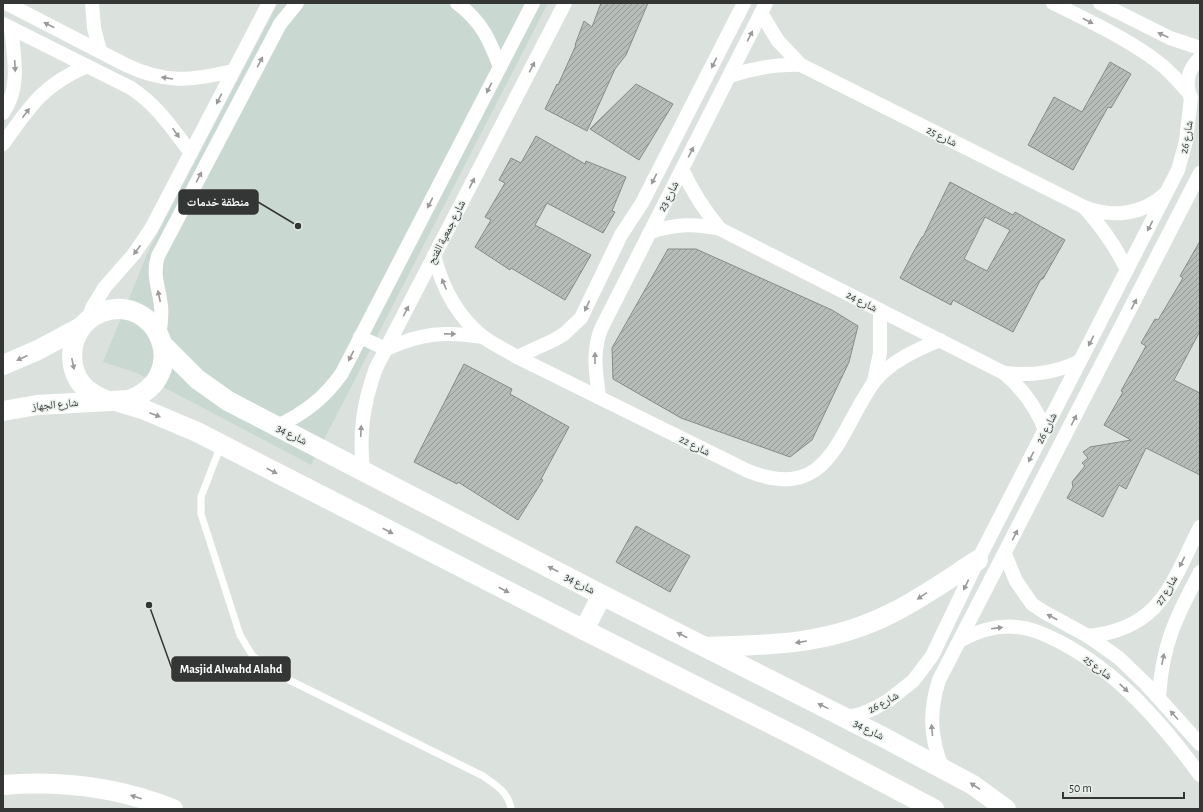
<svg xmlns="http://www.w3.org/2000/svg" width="1203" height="812" font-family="'Alegreya Sans','Noto Naskh Arabic',sans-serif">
<defs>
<pattern id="building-hatch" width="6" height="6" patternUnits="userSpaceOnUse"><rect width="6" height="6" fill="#b6bdb9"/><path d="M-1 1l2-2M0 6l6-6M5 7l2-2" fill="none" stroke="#959a97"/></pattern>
</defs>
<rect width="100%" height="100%" fill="#dbe2de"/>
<path fill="#c9d8d0" d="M278 3H548L311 465 137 373 103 362 148 252Z"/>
<g fill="url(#building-hatch)" stroke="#868d89" fill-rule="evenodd">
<path d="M601 3H648L626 55 615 69 587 131 545 109 557 84 558 85 576 45H575L584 21 592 27Z"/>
<path d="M1110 62 1131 74 1111 108 1108 107 1073 170 1028 145 1054 97 1082 112Z"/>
<path d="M636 84 673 104 639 160 590 129Z"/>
<path d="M536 136 585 164 586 161 626 177 612 211 615 212 603 233 547 203 535 225 591 255 565 300 511 268 510 270 475 247 491 220 485 217 505 183 499 180 511 158 521 163Z"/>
<path d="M950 182 1013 215 1015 212 1065 240 1043 279H1041L1013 332 953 300 951 305 900 278 914 251 922 237H923ZM985 217 1010 230 987 271 964 259Z"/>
<path d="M1200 241V331L1174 380 1200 393V475L1146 448 1126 489 1119 485 1103 517 1067 498 1073 487 1072 482 1085 466 1082 463 1088 458 1083 452 1090 447 1131 440 1104 425 1123 392 1121 391 1146 346 1141 343 1155 319 1158 320 1183 278 1180 276Z"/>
<path d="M668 249H696L832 310 858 326 849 362 812 440 790 457 681 418 613 379 612 348Z"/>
<path d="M464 364 512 389 510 394 569 427 541 479 543 480 518 520 458 482 457 484 414 462Z"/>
<path d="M636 526 690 556 670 592 616 562Z"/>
</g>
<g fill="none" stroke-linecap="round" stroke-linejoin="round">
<path stroke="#fff" stroke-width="7" d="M221 445 201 497V514L240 635 252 655 275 673 483 776C496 785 509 793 511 809"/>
<g stroke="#fff" stroke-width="14">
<path d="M6 3 124 64C165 84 190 81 233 71"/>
<path d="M92 3 94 28 100 51"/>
<path d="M457 3C482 22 489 39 500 67"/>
<path d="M1053 3C1089 21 1126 38 1158 62 1170 71 1179 82 1189 93"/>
<path d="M1100 3 1170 38 1200 48"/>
<path d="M761 13 778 41 801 65 1084 207C1112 218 1142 215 1165 194"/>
<path d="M3 24 131 88C159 107 171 127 191 153"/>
<path d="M730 76C753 68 776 64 801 65"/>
<path d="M1190 96C1185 82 1189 68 1200 58"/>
<path d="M3 113C21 88 14 56 11 28"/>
<path d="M3 144C30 106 43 85 87 66"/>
<path d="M682 169C692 191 704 210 720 229"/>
<path d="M1084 207C1102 227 1116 247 1127 270"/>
<path d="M650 232C676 224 694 223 720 229L1004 373C1023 389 1036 407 1045 430"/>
<path d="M434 255C442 287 456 315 482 336 492 344 506 350 517 357L748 471C830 504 838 432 874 382 889 362 918 349 940 340"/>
<path d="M88 320 92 308 105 287 134 254 151 229 269 3"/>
<path d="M159 335C161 325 162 316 161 306 159 287 152 275 158 256L280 24 297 3"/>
<path d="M360 337 386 349C422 333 444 331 483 337"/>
<path d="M517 357 554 340 564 334 581 318 621 235 642 203 744 3"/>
<path d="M1004 373C1032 376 1055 373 1080 361"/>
<path d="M874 381 880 353V310"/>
<path d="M599 397C596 372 592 353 601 329L766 3"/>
<path d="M277 426C304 414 325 398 342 373L533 3"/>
<path d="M363 470C359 433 363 404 376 368L565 3"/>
<path d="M1005 554 1016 581 1032 604 1044 612 1088 636 1119 658 1146 684 1200 744"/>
<path d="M1088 636C1161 629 1171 584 1200 527"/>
<path d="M961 640C978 631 997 625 1016 627 1032 628 1046 635 1060 642 1118 672 1162 723 1200 775"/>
<path d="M1159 697C1162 645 1176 617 1200 572"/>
<path d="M846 717 861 714 875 708 889 700 913 681 932 656 978 560 1178 170 1186 141 1191 97"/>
<path d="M942 767C930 737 929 711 939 680L1200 173"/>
</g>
<g stroke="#fff" stroke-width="20">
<path d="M163 345 197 379 228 401 602 595 881 736 973 785 1006 809"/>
<path d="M3 365 38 350 81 327"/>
<path d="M119 402 145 410 197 432 584 630 803 740 934 809"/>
<path d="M3 411 37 405 129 400C194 376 157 292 102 312 92 316 84 322 79 331 71 344 70 361 76 375 82 389 94 396 108 401"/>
<path d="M584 630 602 595"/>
<path d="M708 647C775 645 831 644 892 613 922 598 950 578 978 560"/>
<path d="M3 785C61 780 120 788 173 809"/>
</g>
</g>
<defs><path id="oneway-solid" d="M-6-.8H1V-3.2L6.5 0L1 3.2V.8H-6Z"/></defs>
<g fill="#9a9a9a">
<use href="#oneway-solid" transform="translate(1088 21) rotate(27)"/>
<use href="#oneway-solid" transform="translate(49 25) rotate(-153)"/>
<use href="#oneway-solid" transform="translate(1163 35) rotate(-155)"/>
<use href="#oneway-solid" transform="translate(750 36) rotate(-63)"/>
<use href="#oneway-solid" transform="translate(260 62) rotate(-62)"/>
<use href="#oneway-solid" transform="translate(714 63) rotate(116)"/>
<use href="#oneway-solid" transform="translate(15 66) rotate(87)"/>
<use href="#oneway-solid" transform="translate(532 67) rotate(-63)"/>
<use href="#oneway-solid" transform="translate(167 78) rotate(-171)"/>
<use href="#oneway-solid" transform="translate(489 88) rotate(117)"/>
<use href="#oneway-solid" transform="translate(219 99) rotate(117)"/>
<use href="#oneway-solid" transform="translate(26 113) rotate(-53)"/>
<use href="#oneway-solid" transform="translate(176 133) rotate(55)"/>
<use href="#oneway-solid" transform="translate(691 152) rotate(-63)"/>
<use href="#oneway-solid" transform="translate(199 177) rotate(-62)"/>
<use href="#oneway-solid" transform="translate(654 179) rotate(117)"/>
<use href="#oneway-solid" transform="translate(472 183) rotate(-63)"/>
<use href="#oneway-solid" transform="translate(430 203) rotate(117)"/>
<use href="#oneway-solid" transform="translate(1150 226) rotate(117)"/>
<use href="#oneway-solid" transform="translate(137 250) rotate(127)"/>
<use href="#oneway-solid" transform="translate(444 284) rotate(-113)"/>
<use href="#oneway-solid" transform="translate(159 296) rotate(-102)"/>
<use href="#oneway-solid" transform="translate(1134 304) rotate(-63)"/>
<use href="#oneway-solid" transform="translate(587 306) rotate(115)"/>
<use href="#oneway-solid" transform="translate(406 311) rotate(-63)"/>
<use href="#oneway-solid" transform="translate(450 334) rotate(1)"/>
<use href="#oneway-solid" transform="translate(1091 341) rotate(117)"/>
<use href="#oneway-solid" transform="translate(351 356) rotate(117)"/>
<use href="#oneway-solid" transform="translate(22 358) rotate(156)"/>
<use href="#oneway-solid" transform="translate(595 358) rotate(-90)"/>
<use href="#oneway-solid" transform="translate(73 364) rotate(78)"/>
<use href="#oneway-solid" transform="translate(155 415) rotate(21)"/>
<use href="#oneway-solid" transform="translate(1074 420) rotate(-63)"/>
<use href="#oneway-solid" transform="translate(361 431) rotate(-87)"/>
<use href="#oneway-solid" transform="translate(1031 457) rotate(117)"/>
<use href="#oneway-solid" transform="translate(272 471) rotate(27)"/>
<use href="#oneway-solid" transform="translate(388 531) rotate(27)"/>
<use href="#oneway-solid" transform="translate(1015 535) rotate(-63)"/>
<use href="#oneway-solid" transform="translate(1182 562) rotate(117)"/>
<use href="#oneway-solid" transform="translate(553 569) rotate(-152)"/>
<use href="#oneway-solid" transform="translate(966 585) rotate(116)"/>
<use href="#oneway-solid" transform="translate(504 590) rotate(27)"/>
<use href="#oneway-solid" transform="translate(922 596) rotate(146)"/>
<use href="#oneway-solid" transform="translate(1052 617) rotate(-152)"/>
<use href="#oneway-solid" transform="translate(997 628) rotate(-7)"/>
<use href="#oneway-solid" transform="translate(682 635) rotate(-153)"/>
<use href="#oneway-solid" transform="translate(801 642) rotate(171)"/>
<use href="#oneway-solid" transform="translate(1163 659) rotate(-78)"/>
<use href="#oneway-solid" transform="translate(1124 688) rotate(43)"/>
<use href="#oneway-solid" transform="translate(823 706) rotate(-154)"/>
<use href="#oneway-solid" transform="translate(1174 715) rotate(-132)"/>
<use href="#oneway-solid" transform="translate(932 730) rotate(-95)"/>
<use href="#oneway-solid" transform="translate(975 786) rotate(-147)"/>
<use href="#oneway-solid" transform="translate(136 797) rotate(-163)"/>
</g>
<g text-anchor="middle" stroke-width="3" stroke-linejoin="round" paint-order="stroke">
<g font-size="11" fill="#343635" stroke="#e8efeb">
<text transform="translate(942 136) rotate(27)" y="4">شارع 25</text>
<text transform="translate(1186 137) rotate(-80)" y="4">شارع 26</text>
<text transform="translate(668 196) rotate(-63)" y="4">شارع 23</text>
<text transform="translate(446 232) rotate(-63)" y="4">شارع جمعية الفتح</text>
<text transform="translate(862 301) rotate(27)" y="4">شارع 24</text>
<text transform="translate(55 404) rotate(-5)" y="4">شارع الجهاز</text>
<text transform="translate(1046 428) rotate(-63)" y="4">شارع 26</text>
<text transform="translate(292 434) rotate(27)" y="4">شارع 34</text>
<text transform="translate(695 445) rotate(27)" y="4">شارع 22</text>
<text transform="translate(580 583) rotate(28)" y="4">شارع 34</text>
<text transform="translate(1166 590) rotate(-59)" y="4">شارع 27</text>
<text transform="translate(1098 667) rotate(37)" y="4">شارع 25</text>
<text transform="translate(883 702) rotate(-29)" y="4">شارع 26</text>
<text transform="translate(869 729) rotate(27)" y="4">شارع 34</text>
</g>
</g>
<path fill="none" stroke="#343635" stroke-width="1.5" d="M298 226L258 202M149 605L172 669"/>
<g fill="#343635" stroke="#e8efeb" stroke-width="1.5">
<circle cx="298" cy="226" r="4"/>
<circle cx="149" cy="605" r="4"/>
</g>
<g fill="#343635" stroke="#343635" stroke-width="1.5">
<rect x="179" y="190" width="79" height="24" rx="4"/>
<rect x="172" y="657" width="118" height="24" rx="4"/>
</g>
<g font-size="12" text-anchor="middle" font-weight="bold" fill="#fff">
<text x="218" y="206">منطقة خدمات</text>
<text x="231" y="673">Masjid Alwahd Alahd</text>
</g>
<rect width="1203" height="812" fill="none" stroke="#343635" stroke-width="8"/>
<path d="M1063 792v6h121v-6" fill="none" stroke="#343635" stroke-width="2"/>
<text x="1069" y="792" font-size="12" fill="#343635" stroke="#e8efeb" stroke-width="3" paint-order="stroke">50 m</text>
</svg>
